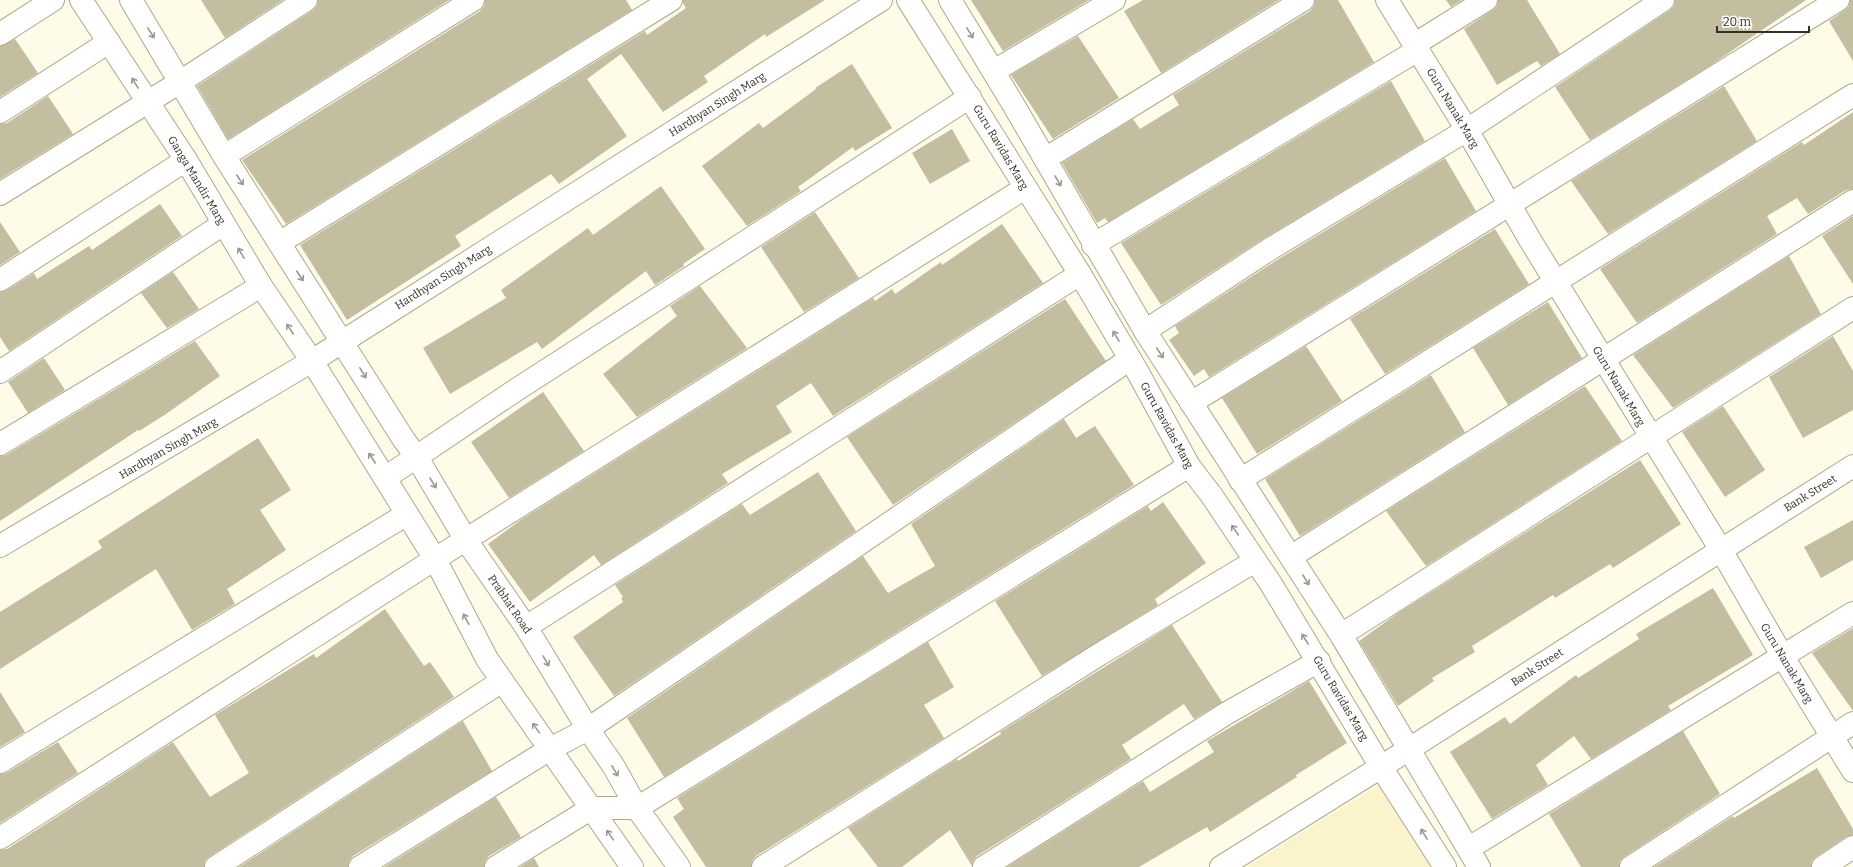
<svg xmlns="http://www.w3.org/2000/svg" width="1853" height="867" font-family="Bitter,serif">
<rect width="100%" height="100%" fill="#fefbe8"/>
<path fill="#fbf3cb" d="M1395 775 1454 867H1247Z"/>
<g fill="#c4bea0">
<path d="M201 0H283L225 38Z"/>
<path d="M318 0H449L228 139 197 86 313 10 317 6Z"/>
<path d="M485 0H626L632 10 286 224 242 160 480 11 484 6Z"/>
<path d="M683 0H825L766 37 765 34 704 76 708 82 663 112 621 54 587 79 627 136 559 184 551 174 455 236 461 246 347 320 300 245 645 31 647 35 686 8 683 3Z"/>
<path d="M971 0H1089L1003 51Z"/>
<path d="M1143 0H1279L1161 73 1124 11Z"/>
<path d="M1315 0H1338L1374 62 1108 222 1105 218 1097 223 1062 163 1133 119 1140 129 1179 105 1173 95 1310 11 1314 6Z"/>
<path d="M1446 0H1462L1451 7Z"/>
<path d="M1498 0H1527L1560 54 1541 66 1537 61 1497 85 1464 29 1493 10 1497 6Z"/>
<path d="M1675 0H1806L1711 65 1590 140 1555 87 1670 10 1674 6Z"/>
<path d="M1850 0H1853V61L1829 21 1845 10 1849 6Z"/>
<path d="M1078 36 1119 98 1053 139 1011 75Z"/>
<path d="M15 39 38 73 0 97V46Z"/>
<path d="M852 64 892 128 855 151 853 147 798 187 801 191 747 226 702 166 759 123 763 128 816 89 815 88Z"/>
<path d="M1391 81 1425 141 1263 239 1161 305 1121 243Z"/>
<path d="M1724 86 1757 141 1608 234 1571 181Z"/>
<path d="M48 96 73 134 0 179V124L7 123Z"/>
<path d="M1853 112V189L1846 190 1808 214 1797 198 1767 216 1777 234 1637 323 1600 269 1802 142 1804 145Z"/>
<path d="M952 129 970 161 930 184 912 153Z"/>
<path d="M1445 158 1476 211 1209 377 1204 369 1194 376 1169 340 1179 333 1175 326 1277 260Z"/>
<path d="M661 186 705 249 683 264 684 266 655 285 646 271 542 349 537 342 450 394 423 348 506 298 501 290 588 228 593 235Z"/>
<path d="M160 204 182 236 9 351 0 337V292L7 290 34 273 37 279 89 246 92 250Z"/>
<path d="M815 212 859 278 804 312 761 247Z"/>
<path d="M1853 216V284L1822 236Z"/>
<path d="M0 222 20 252 0 265Z"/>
<path d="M1002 224 1043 283 833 416 811 383 776 406 792 432 722 474 728 483 601 565 594 555 530 602 488 544 522 519 873 298 875 301 892 289 895 294 941 262 942 265Z"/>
<path d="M1495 229 1529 284 1385 374 1350 319Z"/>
<path d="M1789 256 1821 314 1673 408 1633 355Z"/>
<path d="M173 272 199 309 167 328 141 293Z"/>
<path d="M700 286 747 348 637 417 603 374 677 316 670 306Z"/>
<path d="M1065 299 1106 361 893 505 847 437Z"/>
<path d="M1548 302 1582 358 1508 405 1473 348Z"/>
<path d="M1833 336 1853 371V410L1803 438 1769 377Z"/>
<path d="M195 341 220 376 166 414 139 431 138 430 0 521V456L6 455Z"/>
<path d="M1306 346 1342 401 1257 454 1222 398Z"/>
<path d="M44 358 65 390 28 413 8 382Z"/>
<path d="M1431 375 1465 432 1300 536 1265 479Z"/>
<path d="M1585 386 1622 441 1426 566 1386 511Z"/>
<path d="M543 392 584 451 509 498 471 442Z"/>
<path d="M1723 406 1765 470 1725 497 1682 432Z"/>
<path d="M1064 419 1076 438 1095 426 1134 485 664 777 627 718 863 556 888 593 935 566 911 524Z"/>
<path d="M258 438 291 490 260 510 286 550 227 589 235 604 192 630 156 569 0 669V612L102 548 98 541Z"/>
<path d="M1640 460 1681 524 1613 568 1610 564 1555 598 1553 595 1472 646 1475 652 1432 678 1434 681 1398 706 1359 641 1398 613Z"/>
<path d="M818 472 856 531 614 696 573 637 623 602 621 598 623 597 615 585 742 504 750 515Z"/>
<path d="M1163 502 1206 563 1155 599 1158 605 1042 676 995 601 1148 506 1151 511Z"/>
<path d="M1853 520V560L1821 578 1804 547Z"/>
<path d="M1713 588 1753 655 1668 706 1671 710 1591 759 1574 736 1536 765 1548 785 1492 819 1450 752 1505 717 1510 724 1576 675 1578 678 1639 639 1636 634Z"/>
<path d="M385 609 424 666 430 662 454 697 209 857 205 861 204 867H0V850L7 849 173 742 210 797 249 773 215 715 314 654 316 658Z"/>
<path d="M1172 625 1222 702 1194 719 1184 704 1122 745 1131 759 977 856 973 861 972 866 950 830 902 867H878L848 828 957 759 958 761 1001 734 1000 732Z"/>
<path d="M1853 628V711L1812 653Z"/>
<path d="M928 642 954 687 924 705 944 738 756 856 752 861 751 867H706L673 817 684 809 677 798Z"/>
<path d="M1309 681 1347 743 1296 775 1297 777 1210 832 1207 827 1139 867H1007L1143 781 1150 792 1214 752 1207 741Z"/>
<path d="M0 692 25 732 0 747Z"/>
<path d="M463 721 492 771 353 856 349 861 348 867H239Z"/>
<path d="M1683 731 1720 794 1624 857 1620 861 1619 867H1581L1549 814Z"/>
<path d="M58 742 78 773 0 823V774L6 773Z"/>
<path d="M1817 768 1853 829V835L1846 837 1816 857 1812 861 1811 867H1654L1733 816 1734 818Z"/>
<path d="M496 797 521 837 489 856 485 861 484 867H384Z"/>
<path d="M534 858 539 867H520Z"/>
</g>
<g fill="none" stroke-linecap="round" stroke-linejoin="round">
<defs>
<g id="minor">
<path d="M0 34 53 0"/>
<path d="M1415 44 1486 0"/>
<path d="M994 71 1114 0"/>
<path d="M0 112 109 42"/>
<path d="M224 156 473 0"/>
<path d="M1045 159 1303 0"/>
<path d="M0 194 180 82 306 0"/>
<path d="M279 243 671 0"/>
<path d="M1093 245 1418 50"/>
<path d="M0 280 186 160"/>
<path d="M1145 331 1270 249 1467 130 1663 0"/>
<path d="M0 372 223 224"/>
<path d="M1191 403 1838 0"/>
<path d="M0 444 261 286"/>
<path d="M385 478 516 390 970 97"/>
<path d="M1240 480 1853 95"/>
<path d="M1292 556 1853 201"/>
<path d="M526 627 1080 274"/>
<path d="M1341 635 1853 308"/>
<path d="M0 762 407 514"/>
<path d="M0 838 435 559 1025 188"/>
<path d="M1469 848 1853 613"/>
<path d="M216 867 502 681"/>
<path d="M360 867 550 749 588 729 1130 359"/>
<path d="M496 867 592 808H637L1189 466"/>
<path d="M763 867 1100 654 1255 561"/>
<path d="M984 867 1227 713 1319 661"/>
<path d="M1631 867 1853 723"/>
<path d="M1823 867 1853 847"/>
</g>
<g id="tertiary">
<path d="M81 0 186 160 261 286 312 361 435 559 487 659 632 867"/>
<path d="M131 0 224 156 404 440 416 456 466 540 526 627 588 729 614 767 637 808 679 867"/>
<path d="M908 0 1080 274 1136 369 1189 466 1212 496 1271 584 1381 767 1445 867"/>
<path d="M950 0 1013 104 1145 331 1341 635 1479 867"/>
<path d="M1387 0 1467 130 1530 240 1721 550 1783 657 1853 771"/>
<path d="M0 546 312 361 881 0"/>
<path d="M1221 867 1381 767 1853 466"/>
</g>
</defs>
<use href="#minor" stroke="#aea88a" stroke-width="24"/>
<use href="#tertiary" stroke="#aea88a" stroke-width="24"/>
<use href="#minor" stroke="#fff" stroke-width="22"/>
<use href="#tertiary" stroke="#fff" stroke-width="22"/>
</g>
<defs><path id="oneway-shaft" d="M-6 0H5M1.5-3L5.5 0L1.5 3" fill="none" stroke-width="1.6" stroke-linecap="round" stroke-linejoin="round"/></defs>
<g stroke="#999892">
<use href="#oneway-shaft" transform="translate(151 33) rotate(58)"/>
<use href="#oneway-shaft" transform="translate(970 33) rotate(58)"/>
<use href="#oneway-shaft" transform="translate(135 83) rotate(-122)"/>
<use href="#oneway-shaft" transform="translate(240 180) rotate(57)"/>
<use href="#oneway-shaft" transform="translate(1058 181) rotate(59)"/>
<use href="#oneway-shaft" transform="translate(241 253) rotate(-121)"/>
<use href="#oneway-shaft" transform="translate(300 276) rotate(57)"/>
<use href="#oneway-shaft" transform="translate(290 329) rotate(-124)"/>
<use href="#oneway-shaft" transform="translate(1116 336) rotate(-121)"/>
<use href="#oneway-shaft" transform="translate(1160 353) rotate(57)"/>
<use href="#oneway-shaft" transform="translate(363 373) rotate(58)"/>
<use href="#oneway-shaft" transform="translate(372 458) rotate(-123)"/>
<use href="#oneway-shaft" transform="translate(433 483) rotate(59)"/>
<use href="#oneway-shaft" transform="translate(1235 530) rotate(-124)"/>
<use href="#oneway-shaft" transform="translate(1306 580) rotate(58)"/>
<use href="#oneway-shaft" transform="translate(466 619) rotate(-118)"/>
<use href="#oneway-shaft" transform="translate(1305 639) rotate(-122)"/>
<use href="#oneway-shaft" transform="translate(546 661) rotate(59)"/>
<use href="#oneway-shaft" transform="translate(536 728) rotate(-125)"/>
<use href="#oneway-shaft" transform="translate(615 771) rotate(59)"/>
<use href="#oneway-shaft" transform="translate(1424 834) rotate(-122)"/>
<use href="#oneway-shaft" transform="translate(610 835) rotate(-125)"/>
</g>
<g text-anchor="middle" stroke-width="3.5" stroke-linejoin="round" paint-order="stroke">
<g font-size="11" fill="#333024" stroke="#fff">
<text transform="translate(717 104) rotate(-32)" y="4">Hardhyan Singh Marg</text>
<text transform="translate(1453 108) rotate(59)" y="4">Guru Nanak Marg</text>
<text transform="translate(1001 147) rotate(59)" y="4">Guru Ravidas Marg</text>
<text transform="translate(197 180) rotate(59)" y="4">Ganga Mandir Marg</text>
<text transform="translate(443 277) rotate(-32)" y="4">Hardhyan Singh Marg</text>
<text transform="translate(1619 386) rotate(59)" y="4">Guru Nanak Marg</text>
<text transform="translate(1167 425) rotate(61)" y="4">Guru Ravidas Marg</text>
<text transform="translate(168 448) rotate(-30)" y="4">Hardhyan Singh Marg</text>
<text transform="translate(1810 493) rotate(-32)" y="4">Bank Street</text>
<text transform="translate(510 604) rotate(56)" y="4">Prabhat Road</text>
<text transform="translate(1787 663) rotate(59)" y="4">Guru Nanak Marg</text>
<text transform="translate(1537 667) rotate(-33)" y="4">Bank Street</text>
<text transform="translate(1341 698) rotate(59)" y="4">Guru Ravidas Marg</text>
</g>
</g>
<path d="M1717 26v6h92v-6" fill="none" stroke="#333024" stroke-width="2"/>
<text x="1723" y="26" font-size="12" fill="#333024" stroke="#ffffff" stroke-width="3" paint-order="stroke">20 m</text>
</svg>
